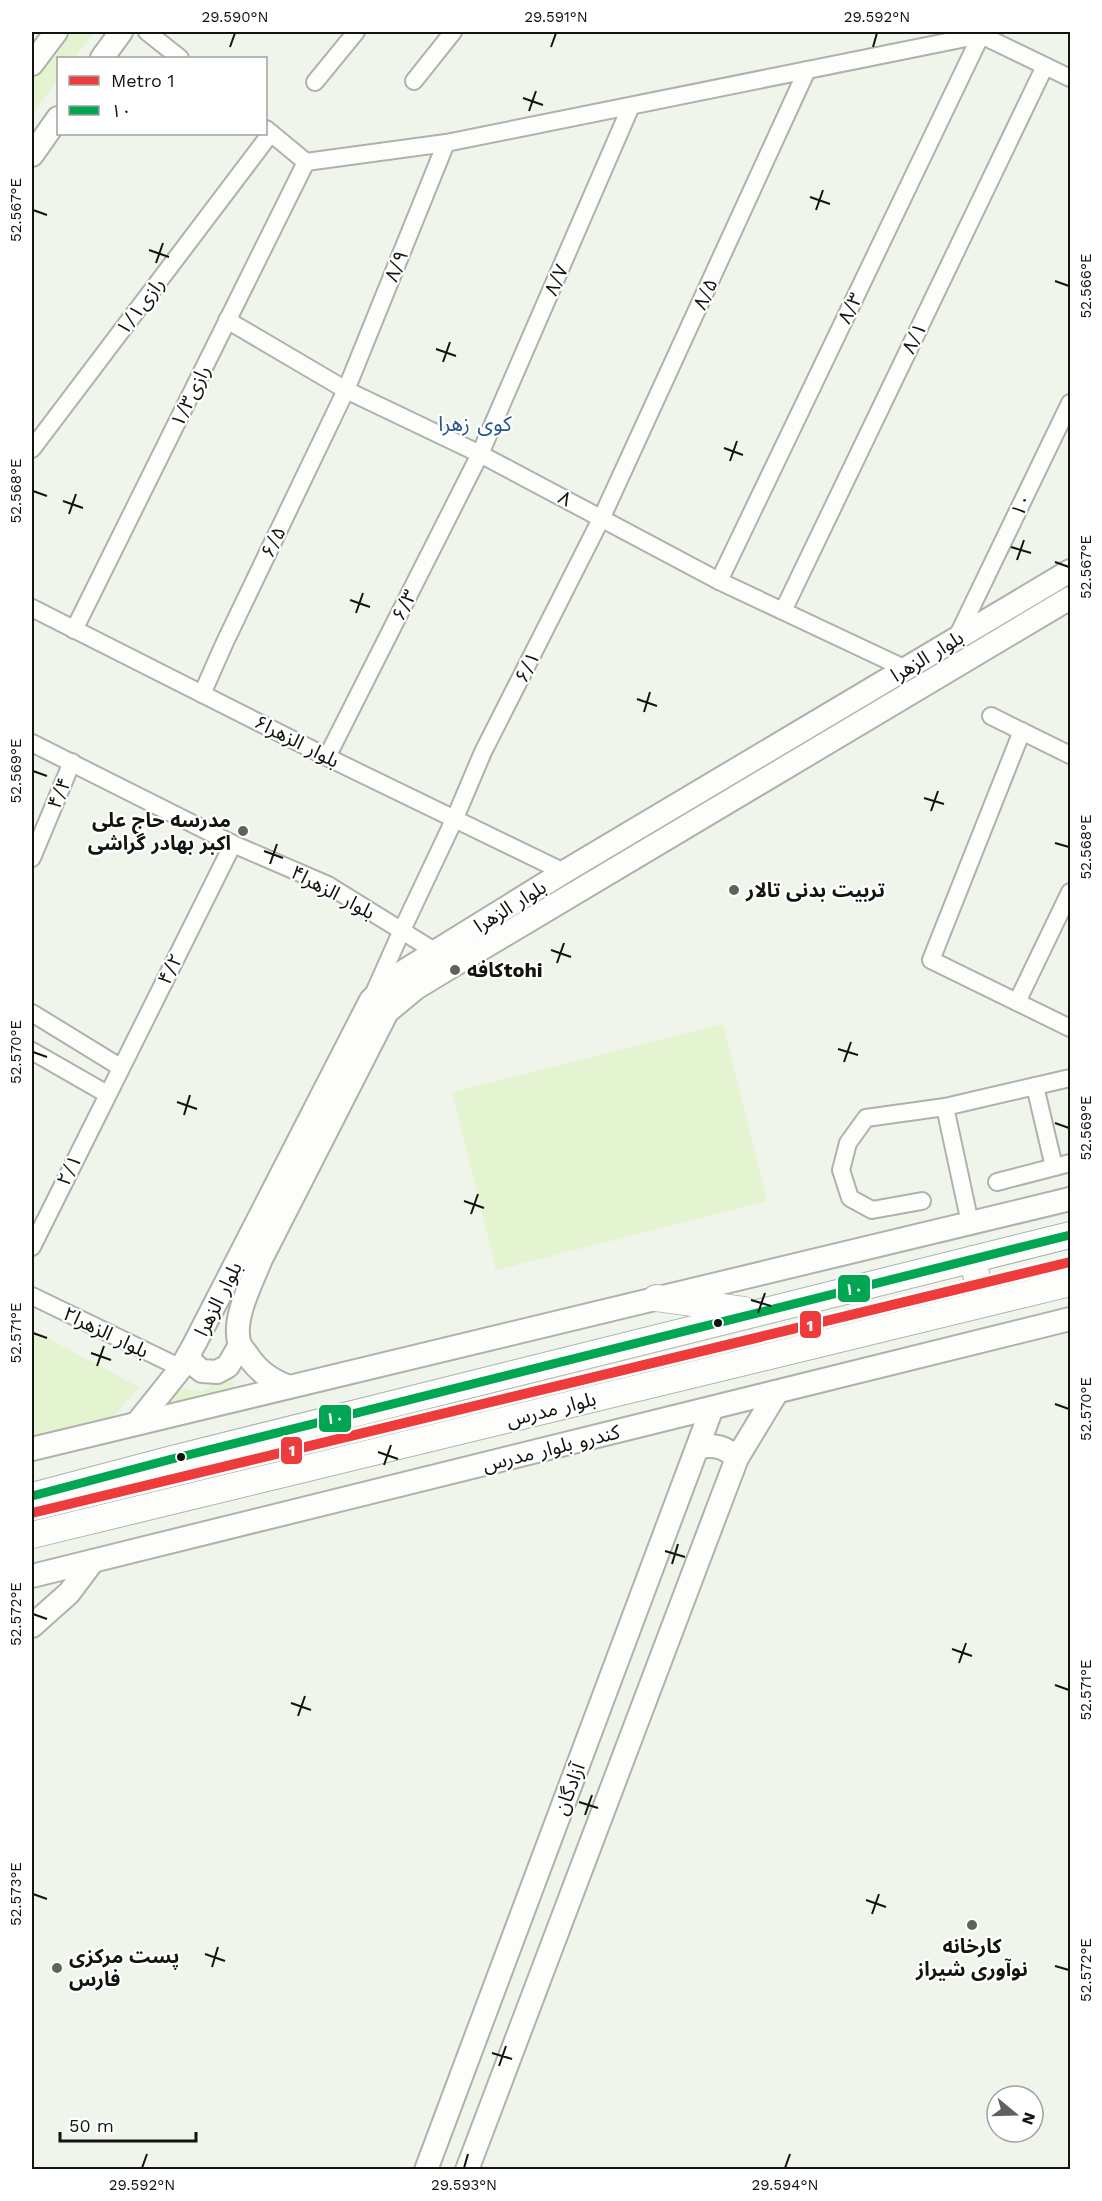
<svg xmlns="http://www.w3.org/2000/svg" width="1102" height="2201" font-family="'Work Sans','Noto Sans Arabic',sans-serif">
<rect width="100%" height="100%" fill="#f0f5eb"/>
<g fill="#e4f3d0">
<path d="M65 32H95L74 58H58V79L32 115V75Z"/>
<path d="M723 1024 767 1201 496 1270 452 1092Z"/>
<path d="M32 1330 139 1387 111 1419 32 1438Z"/>
<path d="M230 1374 235 1391 161 1413 180 1388 201 1392Z"/>
</g>
<g fill="none" stroke-linecap="round" stroke-linejoin="round">
<defs>
<g id="street">
<path d="M147 32 180 58"/>
<path d="M414 81 453 32"/>
<path d="M315 82 356 32"/>
<path d="M266 129 306 162"/>
<path d="M306 162 446 143 981 35 1070 78"/>
<path d="M227 320 346 390 480 454 719 581 906 669"/>
<path d="M32 449 271 133"/>
<path d="M719 581 981 35"/>
<path d="M32 608 327 757 564 872"/>
<path d="M783 611 1045 66"/>
<path d="M74 630 306 162"/>
<path d="M956 639 1070 403"/>
<path d="M202 694 225 642 346 390 446 143"/>
<path d="M991 716 1070 755"/>
<path d="M1022 731 931 960 1070 1028"/>
<path d="M32 743 233 844 328 885 436 952"/>
<path d="M327 757 480 454 631 106"/>
<path d="M32 858 72 762"/>
<path d="M373 995 402 930 455 818 483 752 602 517 807 70"/>
<path d="M1017 1002 1070 892"/>
<path d="M32 1013 120 1067"/>
<path d="M32 1051 107 1094"/>
<path d="M1035 1086 1054 1167"/>
<path d="M945 1107 970 1223"/>
<path d="M997 1182 1070 1163"/>
<path d="M922 1201 872 1210 850 1198 841 1170 848 1143 866 1118 945 1107 1070 1078"/>
<path d="M32 1247 233 844"/>
<path d="M32 1296 181 1368"/>
</g>
<g id="secondary">
<path d="M102 58 121 32"/>
<path d="M32 64 56 32"/>
<path d="M32 155 58 118"/>
<path d="M189 1354 192 1363 202 1371 217 1372 228 1366 240 1345"/>
<path d="M289 1387C271 1380 259 1372 248 1356 246 1353 242 1349 240 1345 231 1320 252 1282 261 1259L387 1012 416 988 449 968 1070 598"/>
<path d="M137 1423 181 1368 195 1343 371 1000 404 971 564 872 1070 571"/>
<path d="M699 1447C715 1444 725 1447 737 1458"/>
<path d="M32 1449 1070 1199"/>
<path d="M32 1576 1070 1319"/>
<path d="M32 1626 69 1593 93 1561"/>
<path d="M426 2170 712 1408"/>
<path d="M467 2170 737 1458 777 1392"/>
</g>
<g id="primary">
<path d="M973 1259 982 1304"/>
<path d="M656 1298 744 1310"/>
<path d="M32 1496 172 1459 1070 1235"/>
<path d="M32 1535 1070 1283"/>
</g>
</defs>
<use href="#street" stroke="#afb2ab" stroke-width="20"/>
<use href="#secondary" stroke="#afb2ab" stroke-width="26"/>
<use href="#primary" stroke="#afb2ab" stroke-width="28"/>
<use href="#street" stroke="#fdfefc" stroke-width="16"/>
<use href="#secondary" stroke="#fdfefc" stroke-width="22"/>
<use href="#primary" stroke="#fdfefc" stroke-width="26"/>
<defs>
<path id="bus-1" d="M32 1496 172 1459 1070 1235"/>
</defs>
<use href="#bus-1" stroke="#fff" stroke-width="14"/>
<use href="#bus-1" stroke="#00a651" stroke-width="9"/>
<defs>
<path id="metro-1" d="M32 1513 1070 1262"/>
</defs>
<use href="#metro-1" stroke="#fff" stroke-width="15"/>
<use href="#metro-1" stroke="#ee3c3c" stroke-width="10"/>
</g>
<path fill="none" stroke="#12150f" stroke-width="2" d="M230 47 235 33M551 47 556 33M873 47 877 33M523 98 543 105M529 111 536 91M810 197 830 204M33 210 47 215M816 210 823 190M149 250 169 257M156 263 163 243M1055 281 1069 286M436 349 456 356M443 362 450 342M724 448 743 455M730 461 737 441M33 491 47 496M63 501 83 508M69 514 76 494M1011 547 1031 553M1017 560 1024 540M1055 562 1069 567M350 600 370 607M356 613 363 593M637 699 657 706M644 712 650 692M33 771 47 776M924 798 944 804M931 811 938 791M1055 843 1069 847M264 851 283 858M270 864 277 844M551 950 571 957M557 963 564 943M838 1049 858 1055M33 1052 47 1057M844 1062 851 1042M177 1102 197 1109M184 1115 190 1095M1055 1123 1069 1128M464 1201 484 1208M471 1214 478 1194M751 1300 771 1306M758 1313 765 1293M33 1333 47 1338M91 1353 111 1360M97 1366 104 1346M1055 1404 1069 1409M378 1452 398 1459M384 1465 391 1445M665 1551 685 1557M672 1564 678 1544M33 1614 47 1619M952 1649 972 1656M959 1663 966 1643M1055 1685 1069 1690M291 1703 311 1710M298 1716 305 1696M579 1802 598 1808M585 1815 592 1795M33 1894 47 1899M866 1900 886 1907M872 1914 879 1894M205 1954 225 1961M1055 1966 1069 1970M212 1967 218 1947M492 2053 512 2059M499 2066 506 2046M142 2168 147 2154M464 2168 468 2154M785 2168 790 2154"/>
<g fill="#60635c" stroke="#fff" stroke-width="2">
<circle cx="243" cy="831" r="6"/>
<circle cx="734" cy="890" r="6"/>
<circle cx="455" cy="970" r="6"/>
<circle cx="972" cy="1925" r="6"/>
<circle cx="57" cy="1968" r="6"/>
</g>
<g fill="#12150f" stroke="#fff" stroke-width="2">
<circle cx="718" cy="1323" r="5"/>
<circle cx="181" cy="1457" r="5"/>
</g>
<g text-anchor="middle" stroke-width="4.5" stroke-linejoin="round" paint-order="stroke">
<g font-size="20" fill="#12150f" stroke="#fff">
<text transform="translate(396 266) rotate(-68)" y="7">۸/۹</text>
<text transform="translate(556 280) rotate(-66)" y="7">۸/۷</text>
<text transform="translate(705 294) rotate(-65)" y="7">۸/۵</text>
<text transform="translate(140 306) rotate(-53)" y="7">رازی۱/۱</text>
<text transform="translate(850 308) rotate(-64)" y="7">۸/۳</text>
<text transform="translate(914 338) rotate(-64)" y="7">۸/۱</text>
<text transform="translate(190 396) rotate(-64)" y="7">رازی۱/۳</text>
<text transform="translate(565 498) rotate(27)" y="7">۸</text>
<text transform="translate(1021 505) rotate(-64)" y="7">۱۰</text>
<text transform="translate(273 542) rotate(-64)" y="7">۶/۵</text>
<text transform="translate(404 605) rotate(-63)" y="7">۶/۳</text>
<text transform="translate(927 656) rotate(-31)" y="7">بلوار الزهرا</text>
<text transform="translate(527 667) rotate(-63)" y="7">۶/۱</text>
<text transform="translate(297 741) rotate(27)" y="7">بلوار الزهرا۶</text>
<text transform="translate(59 793) rotate(-67)" y="7">۴/۴</text>
<text transform="translate(333 892) rotate(28)" y="7">بلوار الزهرا۴</text>
<text transform="translate(510 906) rotate(-32)" y="7">بلوار الزهرا</text>
<text transform="translate(170 969) rotate(-63)" y="7">۴/۲</text>
<text transform="translate(69 1170) rotate(-64)" y="7">۲/۱</text>
<text transform="translate(218 1299) rotate(-63)" y="7">بلوار الزهرا</text>
<text transform="translate(106 1332) rotate(26)" y="7">بلوار الزهرا۲</text>
<text transform="translate(551 1409) rotate(-14)" y="7">بلوار مدرس</text>
<text transform="translate(551 1448) rotate(-14)" y="7">کندرو بلوار مدرس</text>
<text transform="translate(569 1789) rotate(-69)" y="7">آزادگان</text>
</g>
<g font-size="20" font-weight="bold" fill="#12150f" stroke="#fff" text-anchor="start">
<text x="231" y="827" text-anchor="end">مدرسه حاج علی<tspan x="231" dy="23">اکبر بهادر گراشی</tspan></text>
<text x="746" y="897">تربیت بدنی تالار</text>
<text x="467" y="977">کافهtohi</text>
<text x="972" y="1953" text-anchor="middle">کارخانه<tspan x="972" dy="23">نوآوری شیراز</tspan></text>
<text x="69" y="1963">پست مرکزی<tspan x="69" dy="23">فارس</tspan></text>
</g>
<g font-size="21" fill="#24588a" stroke="#fff">
<text x="475" y="431">کوی زهرا</text>
</g>
</g>
<g stroke="#fff" stroke-width="2">
<rect x="837" y="1274" width="34" height="29" rx="6" fill="#00a651"/>
<rect x="799" y="1310" width="23" height="29" rx="6" fill="#ee3c3c"/>
<rect x="318" y="1404" width="34" height="29" rx="6" fill="#00a651"/>
<rect x="280" y="1436" width="23" height="29" rx="6" fill="#ee3c3c"/>
</g>
<g font-size="16" text-anchor="middle" font-weight="bold" fill="#fff">
<text x="854" y="1295">۱۰</text>
<text x="810" y="1331">1</text>
<text x="335" y="1424">۱۰</text>
<text x="292" y="1456">1</text>
</g>
<rect width="1102" height="2201" fill="none" stroke="#ffffff" stroke-width="66"/>
<rect x="57" y="57" width="210" height="78" fill="#ffffff" stroke="#a0a19f" stroke-width="1.5"/>
<rect x="69" y="76" width="30" height="9" fill="#ee3c3c" stroke="#a0a19f" stroke-width="1.5"/>
<text x="111" y="87" font-size="18" fill="#12150f">Metro 1</text>
<rect x="69" y="106" width="30" height="9" fill="#00a651" stroke="#a0a19f" stroke-width="1.5"/>
<text x="111" y="117" font-size="18" fill="#12150f">۱۰</text>
<g transform="translate(1015 2114) rotate(109)"><circle r="28" fill="#ffffff" stroke="#a0a19f" stroke-width="1.5"/>
<path d="M0-4.5L10 22L0 15L-10 22Z" fill="#60635c"/>
<text y="-9" font-size="16" font-weight="bold" text-anchor="middle" fill="#12150f">N</text>
</g>
<path d="M60 2132v9h136v-9" fill="none" stroke="#12150f" stroke-width="3"/>
<text x="69" y="2132" font-size="18" fill="#12150f" stroke="#ffffff" stroke-width="4.5" paint-order="stroke">50 m</text>
<rect x="33" y="33" width="1036" height="2135" fill="none" stroke="#12150f" stroke-width="2"/>
<g font-size="15" text-anchor="middle" fill="#12150f">
<text x="235" y="22">29.590°N</text>
<text x="556" y="22">29.591°N</text>
<text x="877" y="22">29.592°N</text>
<text transform="translate(16 210) rotate(-90)" y="5">52.567°E</text>
<text transform="translate(1086 286) rotate(-90)" y="5">52.566°E</text>
<text transform="translate(16 491) rotate(-90)" y="5">52.568°E</text>
<text transform="translate(1086 567) rotate(-90)" y="5">52.567°E</text>
<text transform="translate(16 771) rotate(-90)" y="5">52.569°E</text>
<text transform="translate(1086 847) rotate(-90)" y="5">52.568°E</text>
<text transform="translate(16 1052) rotate(-90)" y="5">52.570°E</text>
<text transform="translate(1086 1128) rotate(-90)" y="5">52.569°E</text>
<text transform="translate(16 1333) rotate(-90)" y="5">52.571°E</text>
<text transform="translate(1086 1409) rotate(-90)" y="5">52.570°E</text>
<text transform="translate(16 1614) rotate(-90)" y="5">52.572°E</text>
<text transform="translate(1086 1690) rotate(-90)" y="5">52.571°E</text>
<text transform="translate(16 1894) rotate(-90)" y="5">52.573°E</text>
<text transform="translate(1086 1970) rotate(-90)" y="5">52.572°E</text>
<text x="142" y="2190">29.592°N</text>
<text x="464" y="2190">29.593°N</text>
<text x="785" y="2190">29.594°N</text>
</g>
</svg>
